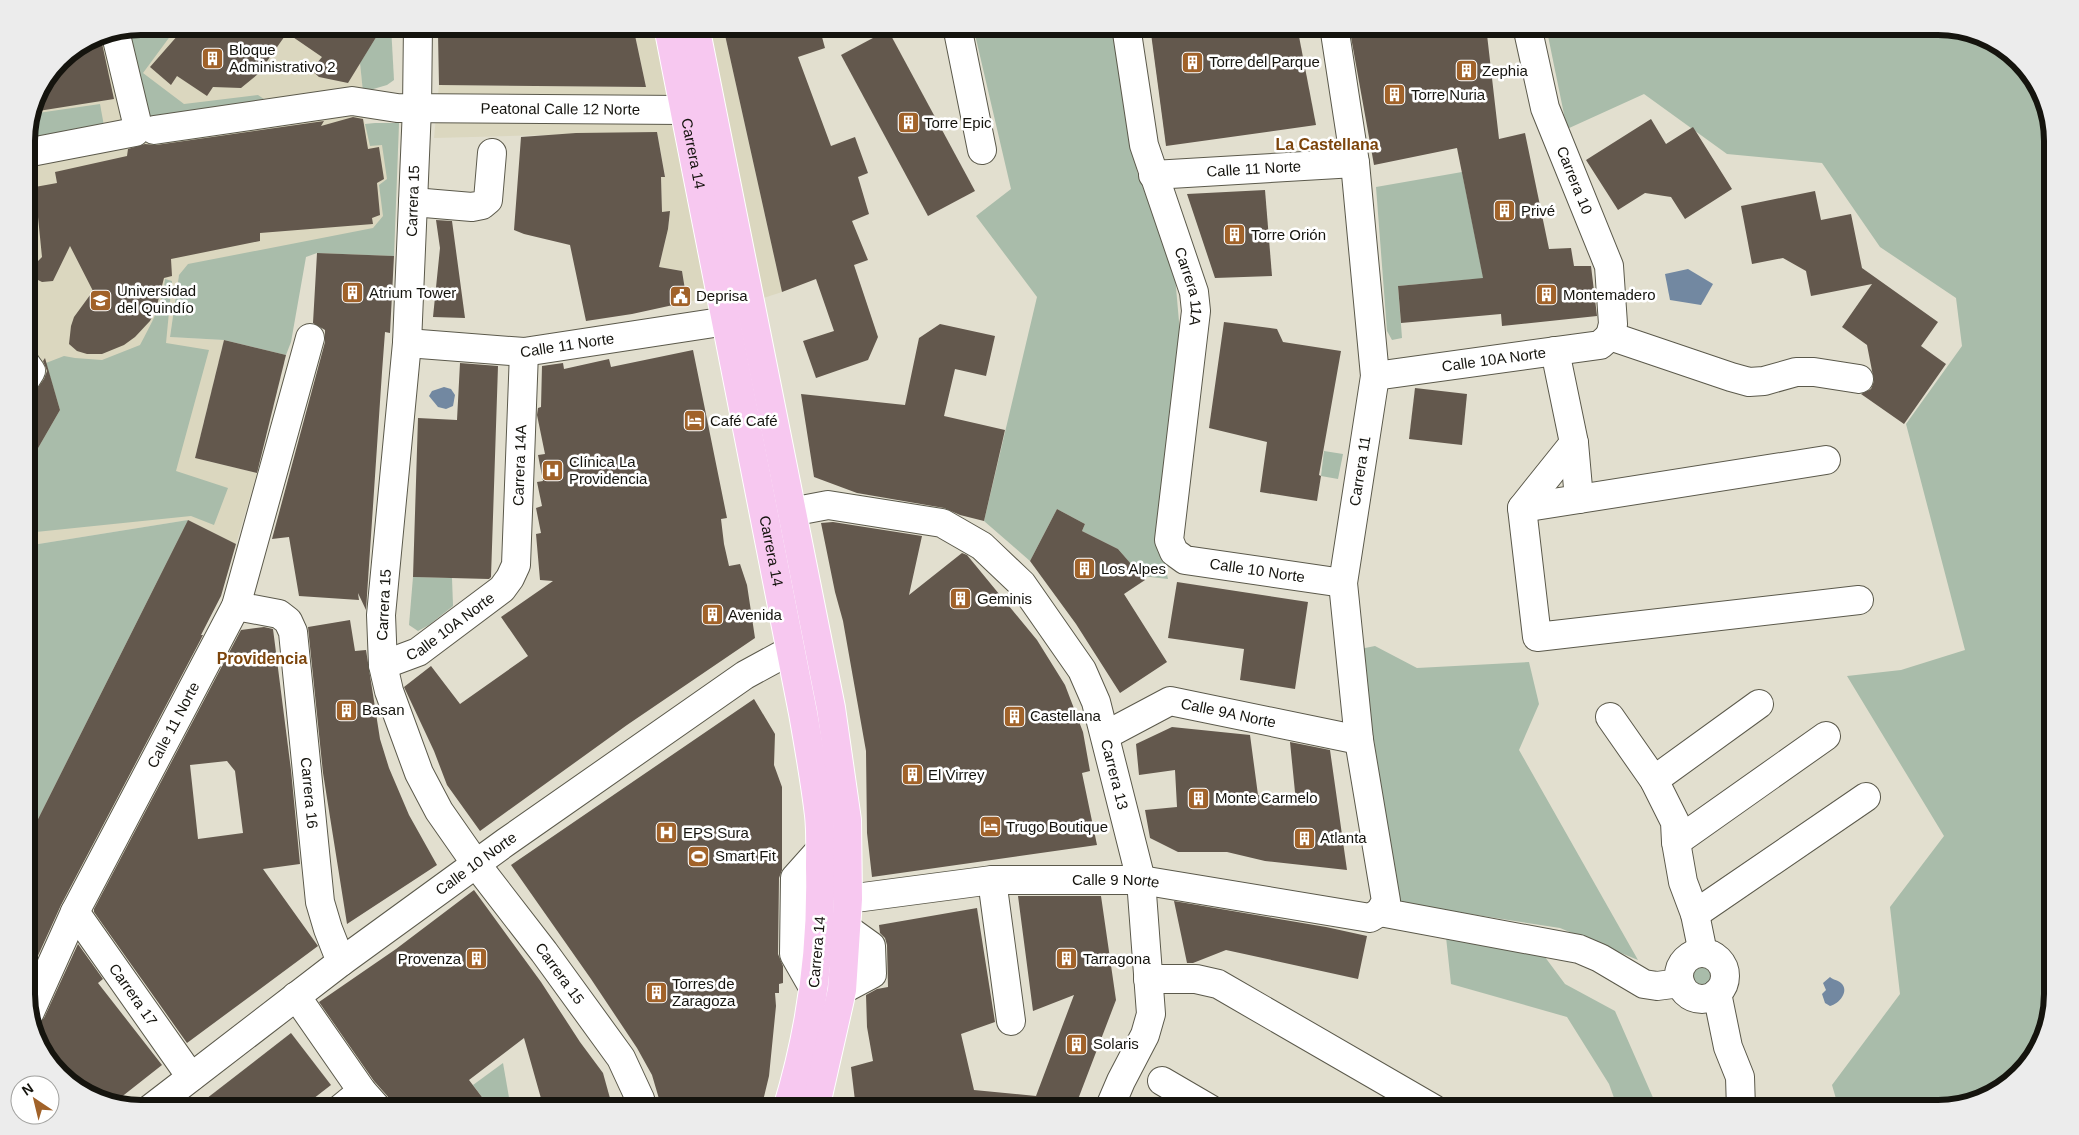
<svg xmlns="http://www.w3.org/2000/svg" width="2079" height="1135" font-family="Arial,sans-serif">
<rect width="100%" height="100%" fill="#e2dfcf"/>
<g fill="#dbd7bf">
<path d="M142 26H383L360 63 363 92 352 101 355 116 362 115 365 124 399 123 394 256 317 253 179 275 170 337 224 340 195 458 257 473 236 544 188 520 26 546V134L35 97 60 60 98 35Z"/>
<path d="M633 26H723L782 292 751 302 722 296 687 302 682 271 659 267 668 229 670 212H662L661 177 665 176 657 132 434 138 439 85 646 87Z"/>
</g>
<g fill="#a9bcaa">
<path d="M142 26H171L174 31 143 73 184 104 258 95 277 108 150 118 122 30Z"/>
<path d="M383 26H391L394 80 387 85 363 92 360 63Z"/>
<path d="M973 26H1114L1137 171 1175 276 1180 333 1159 538 1168 579 1141 576 1118 549 1082 531 1085 524 1057 509 1030 561 984 521 1037 297 976 216 1011 189Z"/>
<path d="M1546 26H1937L1995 42 2033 78 2053 134V994L2037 1051 1995 1093 1938 1109H1839L1832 1085 1900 994 1890 907 1944 836 1847 676 1901 670 1965 650 1906 424 1962 346 1956 298 1880 247 1822 163 1727 154 1644 94 1567 129Z"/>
<path d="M100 104 104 126 26 146V134L31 114Z"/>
<path d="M375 123H399L394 256 317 253 306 257 291 342 286 355 224 340 170 337 179 275 188 264 373 228 383 216 379 185 387 179 382 145 370 146 365 124Z"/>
<path d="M1462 172 1485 286 1475 279 1398 286 1402 338 1392 340 1387 331 1376 187Z"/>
<path d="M165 279 172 281 166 343 209 350 176 471 228 488 214 525 191 516 26 533V469L60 410 46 363 64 356 75 358 102 360 140 345C151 324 163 304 165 279Z"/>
<path d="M1324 451 1343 454 1338 479 1321 476Z"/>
<path d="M188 520 26 843V546Z"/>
<path d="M413 577 452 578 453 606 429 625 418 631 409 625Z"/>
<path d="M1375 646 1417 668 1529 662 1539 704 1519 750 1638 960 1560 928 1399 903 1360 649Z"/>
<path d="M1446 937 1542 953 1565 984 1615 1011 1658 1109H1618L1609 1084 1567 1017 1451 984Z"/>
<circle cx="1700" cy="976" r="14"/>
<path d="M503 1063 511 1109H491L473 1085Z"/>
</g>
<g fill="#7288a1">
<path d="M1688 269 1713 284 1701 305 1670 300 1665 274Z"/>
<path d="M444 387 451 389 455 395 453 406 446 409 438 407 429 396 432 391Z"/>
<path d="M1830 977C1833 980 1838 980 1841 983 1850 991 1839 1004 1830 1006L1825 1003 1822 994 1826 990 1823 983Z"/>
</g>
<g fill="#63584d" fill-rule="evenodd">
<path d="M186 26H195L205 35 213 26H383L348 83 319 77 311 70 322 57 287 33 258 74 241 88 213 87 207 96 177 76 171 85 150 67Z"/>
<path d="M448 26H633L646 87 439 85 438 34 448 32Z"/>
<path d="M723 26H819L825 48 798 57 831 146 855 137 868 173 858 177 869 214 852 221 868 260 854 265 878 337 868 360 816 378 803 341 834 331 816 279 782 292Z"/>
<path d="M1150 26H1297L1316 125 1166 146Z"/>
<path d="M1404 26H1416L1417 32 1463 26H1486L1499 139 1525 133 1549 249 1571 248 1574 266H1591L1597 316 1502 326 1501 314 1401 323 1398 286 1483 278 1457 148 1374 165 1351 37Z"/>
<path d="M888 30 975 191 928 216 841 55Z"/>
<path d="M100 34 114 99 32 112 35 97 60 60Z"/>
<path d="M353 117 363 119 368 149 379 147 384 179 377 183 380 215 372 218 373 224 260 233V241L171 259 172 276 164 278 156 309 150 321 135 337 124 345 102 354H87L77 351 69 344 71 326 74 317 93 291 70 246 53 281 42 282 38 280 34 273 35 264 42 257 35 187 57 183 55 172 127 156 128 149 145 144 156 145 324 121 321 126Z"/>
<path d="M1651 119 1666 144 1693 127 1732 189 1685 219 1671 197 1645 193 1618 210 1586 160Z"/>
<path d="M657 132 665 177H661L662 212 670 211 668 229 659 267 682 271 687 302 632 314 586 321 570 245 524 234 514 230 521 137 576 133Z"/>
<path d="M1265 190 1272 276 1215 278 1187 194Z"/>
<path d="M1815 191 1821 220 1851 214 1862 268 1938 322 1921 346 1946 364 1904 424 1861 394 1871 389 1874 381 1867 345 1842 327 1872 284 1811 296 1806 271 1783 258 1752 264 1741 206Z"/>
<path d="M436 220 452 221 465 318 433 317 440 248Z"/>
<path d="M317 253 394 256 390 333 385 332 382 372 366 610 358 593 359 600 299 596 289 537 272 539 325 342V330L313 323Z"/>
<path d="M1224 322 1277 329 1283 342 1341 351 1319 475 1321 476 1317 501 1260 492 1267 442 1209 428Z"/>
<path d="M940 324 995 336 986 376 955 369 944 416 1005 430 984 521 960 515 944 508 857 493 814 477 801 394 905 405 919 338Z"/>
<path d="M224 340 286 355 257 473 195 458Z"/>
<path d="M693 350 727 518 721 519 724 544 729 566 740 564 747 585 755 638 627 725 480 831 447 785 434 751 404 687 431 666 460 704 528 656 501 617 553 581 540 580 536 534 541 533 536 508 542 506 537 482 543 481 538 455 545 454 537 415 538 408 541 407 542 366 563 363 564 369 609 359 611 367Z"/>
<path d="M45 358 60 410 26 469V394L34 393 44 379 47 371 43 361Z"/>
<path d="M460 363 498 366 491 577 489 579 413 577 418 418 457 420Z"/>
<path d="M1415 388 1467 394 1462 445 1409 439Z"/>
<path d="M1057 509 1085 524 1082 531 1118 549 1145 580 1124 594 1167 662 1120 693 1076 624 1030 561Z"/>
<path d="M188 520 236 544 221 596 201 635H203L61 905 26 982V843Z"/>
<path d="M833 522 922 536 909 595 962 553 967 555 1037 640 1065 685 1083 732 1090 771 1082 773 1097 845 872 877 867 833 866 751 843 621 835 592 821 523Z"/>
<path d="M1177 582 1308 602 1295 689 1240 680 1244 649 1168 638Z"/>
<path d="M350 620 355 651 366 650 380 739 389 768 409 815 437 865 347 924 323 773 308 627Z"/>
<path d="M264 627 273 629 291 770 300 864 263 869 318 946 187 1043 94 912V909L241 630ZM227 761 235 771 243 833 198 839 190 765Z"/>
<path d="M754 699 775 734 774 765 782 787V870L779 878 778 954 783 966V983L779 984V993H775L776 1006 769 1076 761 1109H662L652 1075 637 1048 591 979 511 865Z"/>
<path d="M1172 727 1250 735 1258 795 1296 802 1290 742 1330 750 1347 870 1265 861 1227 852H1178L1150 838 1145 810 1177 807 1175 770 1139 775 1136 744Z"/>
<path d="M474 890 541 982 580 1042 603 1073 613 1109H544L524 1038 469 1080 491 1109H393L390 1099 374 1081 319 1002 396 949Z"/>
<path d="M1018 896H1101L1116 1000 1077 1102 1069 1100 1068 1109H856L851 1067 873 1061 867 1027 866 995 877 989 888 987 887 945 885 938 880 933 879 925 977 908 995 1022 961 1034 974 1090 1036 1096 1074 995 1033 1011Z"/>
<path d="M1174 901 1326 927 1367 936 1358 979 1226 950 1193 963H1187Z"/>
<path d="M78 944 103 979 98 983 162 1065 115 1102 84 1093 46 1057 35 1026 44 1018Z"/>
<path d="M291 1033 331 1085 300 1109H193Z"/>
</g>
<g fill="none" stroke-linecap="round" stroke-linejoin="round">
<defs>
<g id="minor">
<path id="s1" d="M418 26 417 108 407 343 381 615 383 665 389 691 419 773 439 811 476 864 544 952 621 1058 640 1099 643 1109"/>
<path d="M957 26 982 150"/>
<path id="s2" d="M1126 26 1144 145 1194 292 1196 311 1169 540 1174 552 1185 560 1343 583"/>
<path d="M1334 26 1355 163 1375 376 1343 583 1359 740 1386 901 1380 912"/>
<path id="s3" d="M1527 26 1545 108 1609 266 1613 324 1610 336"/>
<path id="s4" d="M154 130 352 101 397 108 684 110"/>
<path d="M26 153 135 132 138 127 115 31"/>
<path id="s5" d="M1153 175 1355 163"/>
<path d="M413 202 472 207 482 205 488 200 492 153"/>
<path d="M1610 336 1731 377 1749 382 1764 381 1796 372H1814L1859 379"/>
<path id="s6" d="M407 343 524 352 727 321"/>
<path d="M1555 351 1574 443 1579 499"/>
<path d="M26 364 31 371 26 379"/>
<path id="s7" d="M1375 376 1600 345 1610 336"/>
<path d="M1574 443 1522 508 1537 637 1859 600"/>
<path d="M1522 508 1826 460"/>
<path id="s8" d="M791 512 828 505 942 523 982 546 1022 584 1082 670 1096 702 1141 880 1151 1014 1145 1035 1121 1081 1109 1109"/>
<path id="s9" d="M236 606 279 614 288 621 293 632 320 902 328 929 341 962"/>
<path id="s10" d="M383 665 418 652 502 589 510 578 516 565 524 352"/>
<path d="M1610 717 1654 780 1675 822 1676 842 1683 882 1695 914 1703 953"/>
<path id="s11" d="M1106 735 1170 701 1359 740"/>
<path d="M1654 780 1759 704"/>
<path d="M1676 842 1826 736"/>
<path d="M992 880 1011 1021"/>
<path id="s12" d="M848 899 992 880H1141L1370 918 1380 912"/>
<path id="s13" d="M75 912 191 1077"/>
<path d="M1380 912 1579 949 1600 958 1644 984 1657 986 1680 983"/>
<path d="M1695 914 1866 797"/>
<circle cx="1702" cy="976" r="23"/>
<path d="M1148 979H1196L1218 984 1434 1109"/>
<path d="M814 989 794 954 795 878 820 850"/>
<path d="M842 990 872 974 871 946 846 928"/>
<path d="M1717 993 1728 1047 1740 1077 1741 1109"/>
<path d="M296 996 362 1091 378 1109"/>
<path id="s14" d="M30 1012 75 912 236 606 310 338"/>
<path d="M1162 1081 1210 1109"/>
<path id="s15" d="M150 1109 341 962 506 842 745 675 791 650 812 644"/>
<path d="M340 1109 362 1091"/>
</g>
<g id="major">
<path id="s16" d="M668 26 803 713C809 747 815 781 819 815 821 833 820 851 820 868 822 951 811 1030 787 1109"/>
<path d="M695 26 831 708 847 820 848 899 842 990 815 1109"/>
</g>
</defs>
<use href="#minor" stroke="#5b594b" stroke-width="30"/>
<use href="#major" stroke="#fff" stroke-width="30"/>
<use href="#minor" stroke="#fff" stroke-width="28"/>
<use href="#major" stroke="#f7c8f0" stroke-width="28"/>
</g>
<defs>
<symbol id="building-square" viewBox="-11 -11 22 22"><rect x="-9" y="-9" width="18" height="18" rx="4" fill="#a16229" stroke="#fff"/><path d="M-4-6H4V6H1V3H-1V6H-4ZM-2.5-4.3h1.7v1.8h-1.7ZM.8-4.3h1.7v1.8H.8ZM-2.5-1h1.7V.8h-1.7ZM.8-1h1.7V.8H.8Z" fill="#fff"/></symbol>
<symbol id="civic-square" viewBox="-11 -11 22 22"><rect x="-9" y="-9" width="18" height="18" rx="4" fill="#a16229" stroke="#fff"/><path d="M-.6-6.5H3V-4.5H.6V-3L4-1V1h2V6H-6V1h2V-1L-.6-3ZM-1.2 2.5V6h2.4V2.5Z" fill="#fff"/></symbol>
<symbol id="university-square" viewBox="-11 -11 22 22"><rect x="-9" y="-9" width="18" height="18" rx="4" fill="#a16229" stroke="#fff"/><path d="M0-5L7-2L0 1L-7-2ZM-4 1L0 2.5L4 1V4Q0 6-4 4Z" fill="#fff"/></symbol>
<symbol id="hotel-square" viewBox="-11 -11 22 22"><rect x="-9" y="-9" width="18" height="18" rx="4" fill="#a16229" stroke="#fff"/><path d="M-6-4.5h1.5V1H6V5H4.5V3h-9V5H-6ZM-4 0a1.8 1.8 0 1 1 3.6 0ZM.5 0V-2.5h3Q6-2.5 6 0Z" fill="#fff"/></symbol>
<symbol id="hospital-square" viewBox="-11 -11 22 22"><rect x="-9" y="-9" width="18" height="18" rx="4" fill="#a16229" stroke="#fff"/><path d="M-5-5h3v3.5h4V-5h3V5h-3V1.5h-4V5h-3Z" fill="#fff"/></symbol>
<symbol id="stadium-square" viewBox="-11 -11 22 22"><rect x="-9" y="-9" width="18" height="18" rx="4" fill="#a16229" stroke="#fff"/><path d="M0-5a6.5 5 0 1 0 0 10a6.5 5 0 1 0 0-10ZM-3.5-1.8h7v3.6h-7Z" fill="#fff"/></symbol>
</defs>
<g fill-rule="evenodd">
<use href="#building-square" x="200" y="46" width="25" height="25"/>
<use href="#building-square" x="1180" y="50" width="25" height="25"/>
<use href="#building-square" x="1454" y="58" width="25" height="25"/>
<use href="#building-square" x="1382" y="82" width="25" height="25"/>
<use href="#building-square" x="896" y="110" width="25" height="25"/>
<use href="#building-square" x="1492" y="198" width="25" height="25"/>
<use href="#building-square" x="1222" y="222" width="25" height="25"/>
<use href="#building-square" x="340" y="280" width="25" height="25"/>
<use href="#building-square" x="1534" y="282" width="25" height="25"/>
<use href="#civic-square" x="668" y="284" width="25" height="25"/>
<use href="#university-square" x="88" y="288" width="25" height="25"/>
<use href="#hotel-square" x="682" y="408" width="25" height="25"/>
<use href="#hospital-square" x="540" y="458" width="25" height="25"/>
<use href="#building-square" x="1072" y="556" width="25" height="25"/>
<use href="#building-square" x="948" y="586" width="25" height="25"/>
<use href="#building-square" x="700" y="602" width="25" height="25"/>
<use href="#building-square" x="334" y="698" width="25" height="25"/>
<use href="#building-square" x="1002" y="704" width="25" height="25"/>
<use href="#building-square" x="900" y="762" width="25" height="25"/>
<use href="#building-square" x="1186" y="786" width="25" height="25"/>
<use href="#hotel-square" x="978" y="814" width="25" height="25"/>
<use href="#hospital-square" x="654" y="820" width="25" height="25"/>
<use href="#building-square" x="1292" y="826" width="25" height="25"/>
<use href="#stadium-square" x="686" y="844" width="25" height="25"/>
<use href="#building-square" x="464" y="946" width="25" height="25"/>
<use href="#building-square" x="1054" y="946" width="25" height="25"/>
<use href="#building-square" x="644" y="980" width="25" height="25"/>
<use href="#building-square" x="1064" y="1032" width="25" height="25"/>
</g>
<g text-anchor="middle" stroke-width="5" stroke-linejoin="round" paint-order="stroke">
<g font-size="15" fill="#15140e" stroke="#fff" text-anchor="start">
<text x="229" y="55">Bloque<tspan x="229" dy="17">Administrativo 2</tspan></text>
<text x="1209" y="67">Torre del Parque</text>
<text x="1482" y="76">Zephia</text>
<text x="1411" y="100">Torre Nuria</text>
<text x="924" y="128">Torre Epic</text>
<text x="1521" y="216">Privé</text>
<text x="1251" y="240">Torre Orión</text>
<text x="117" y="296">Universidad<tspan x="117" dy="17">del Quindío</tspan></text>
<text x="369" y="298">Atrium Tower</text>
<text x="1563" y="300">Montemadero</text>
<text x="696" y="301">Deprisa</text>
<text x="710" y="426">Café Café</text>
<text x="569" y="467">Clínica La<tspan x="569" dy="17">Providencia</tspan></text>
<text x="1101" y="574">Los Alpes</text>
<text x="977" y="604">Geminis</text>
<text x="728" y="620">Avenida</text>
<text x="362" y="715">Basan</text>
<text x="1030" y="721">Castellana</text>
<text x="928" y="780">El Virrey</text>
<text x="1215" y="803">Monte Carmelo</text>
<text x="1006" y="832">Trugo Boutique</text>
<text x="683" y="838">EPS Sura</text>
<text x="1320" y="843">Atlanta</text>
<text x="715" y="861">Smart Fit</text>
<text x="461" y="964" text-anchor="end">Provenza</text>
<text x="1083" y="964">Tarragona</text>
<text x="672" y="989">Torres de<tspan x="672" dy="17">Zaragoza</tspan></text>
<text x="1093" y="1049">Solaris</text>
</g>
<g font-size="15" fill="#15140e" stroke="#fff">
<text dy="5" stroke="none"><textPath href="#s4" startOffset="409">Peatonal Calle 12 Norte</textPath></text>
<text dy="5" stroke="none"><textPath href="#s16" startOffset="130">Carrera 14</textPath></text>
<text dy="5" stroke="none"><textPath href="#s5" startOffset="101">Calle 11 Norte</textPath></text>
<text dy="5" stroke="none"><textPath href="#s3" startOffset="162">Carrera 10</textPath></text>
<text transform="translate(413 201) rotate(-88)" y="5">Carrera 15</text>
<text dy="5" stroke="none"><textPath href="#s2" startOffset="269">Carrera 11A</textPath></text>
<text dy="5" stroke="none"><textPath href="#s6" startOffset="161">Calle 11 Norte</textPath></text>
<text dy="5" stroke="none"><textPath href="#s7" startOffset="120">Calle 10A Norte</textPath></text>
<text dy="5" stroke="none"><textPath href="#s10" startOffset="270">Carrera 14A</textPath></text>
<text transform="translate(1360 471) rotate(-81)" y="5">Carrera 11</text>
<text dy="5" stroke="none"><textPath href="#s16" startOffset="535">Carrera 14</textPath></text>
<text dy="5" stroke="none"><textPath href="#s2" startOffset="625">Calle 10 Norte</textPath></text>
<text transform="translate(384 605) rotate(-87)" y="5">Carrera 15</text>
<text dy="5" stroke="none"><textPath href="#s10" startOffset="78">Calle 10A Norte</textPath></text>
<text dy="5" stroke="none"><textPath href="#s11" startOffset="132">Calle 9A Norte</textPath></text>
<text dy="5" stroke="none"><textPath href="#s14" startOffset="321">Calle 11 Norte</textPath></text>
<text dy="5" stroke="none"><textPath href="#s8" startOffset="469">Carrera 13</textPath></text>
<text dy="5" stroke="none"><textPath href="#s9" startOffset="229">Carrera 16</textPath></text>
<text dy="5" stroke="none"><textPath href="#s15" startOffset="408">Calle 10 Norte</textPath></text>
<text dy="5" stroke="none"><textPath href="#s12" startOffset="269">Calle 9 Norte</textPath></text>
<text transform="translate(817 952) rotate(-85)" y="5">Carrera 14</text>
<text dy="5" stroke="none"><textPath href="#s1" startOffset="1000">Carrera 15</textPath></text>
<text dy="5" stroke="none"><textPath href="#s13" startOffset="101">Carrera 17</textPath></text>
</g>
<g font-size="16" font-weight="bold" fill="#7c440b" stroke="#fff">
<text x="1327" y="150">La Castellana</text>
<text x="262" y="664">Providencia</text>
</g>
</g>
<path d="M0 0H2079V1135H0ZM141 35H1938A106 106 0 0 1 2044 141V994A106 106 0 0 1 1938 1100H141A106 106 0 0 1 35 994V141A106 106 0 0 1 141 35Z" fill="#ececec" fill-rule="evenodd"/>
<path fill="none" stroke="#15140e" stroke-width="6" d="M141 35H1938A106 106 0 0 1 2044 141V994A106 106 0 0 1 1938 1100H141A106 106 0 0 1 35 994V141A106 106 0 0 1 141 35Z"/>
<g transform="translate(35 1100) rotate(325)"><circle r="24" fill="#ffffff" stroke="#a1a19f"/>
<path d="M0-4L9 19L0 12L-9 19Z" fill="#a16229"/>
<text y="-8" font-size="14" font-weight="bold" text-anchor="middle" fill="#15140e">N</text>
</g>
</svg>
